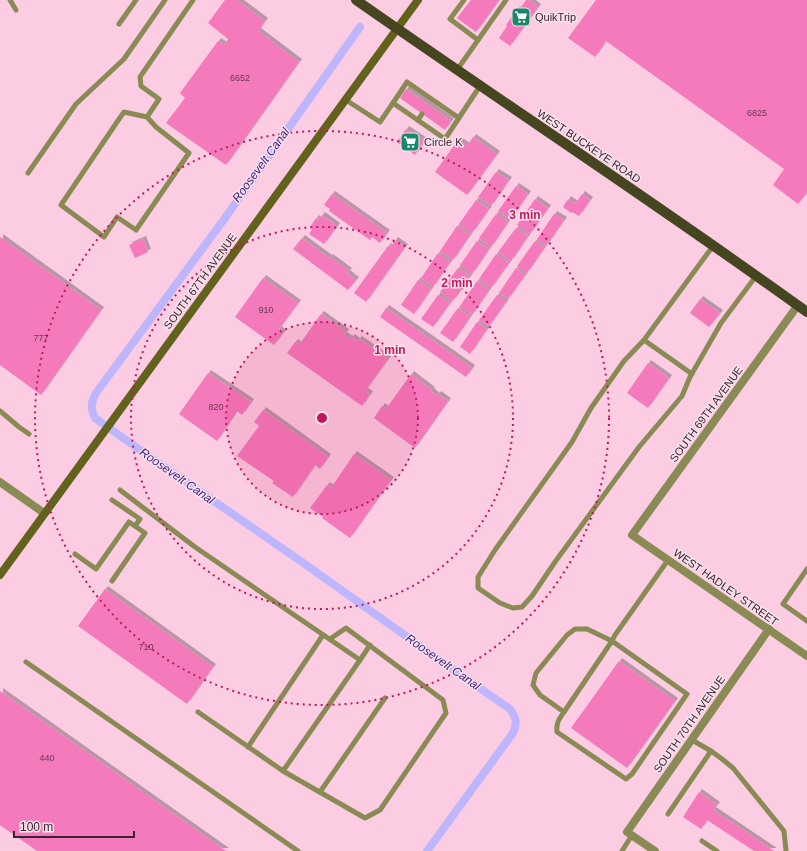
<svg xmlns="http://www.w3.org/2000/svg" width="807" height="851" font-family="Arial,sans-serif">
<defs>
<filter id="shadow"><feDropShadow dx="3" dy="-3" stdDeviation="0" flood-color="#0004"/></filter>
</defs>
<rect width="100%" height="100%" fill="#fccce3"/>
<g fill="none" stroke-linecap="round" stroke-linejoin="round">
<path stroke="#bdb6fd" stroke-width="8" d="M360 27 225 218 96 393C91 403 90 407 95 418L143 452 302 562 448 666 510 709C516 718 518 722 513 733L427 851"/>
</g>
<g fill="#f47abc" filter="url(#shadow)">
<path d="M225 0H237L265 21 258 31 299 62 226 165 166 123 185 98 180 93 218 41 224 45 228 39 208 23Z"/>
<path d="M471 0H499L476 32 457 18Z"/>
<path d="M526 0H529L538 7 510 46 499 38 507 26 506 25 517 9 519 10Z"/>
<path d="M596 0H807V192L798 204 773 185 784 169 606 41 595 57 568 38Z"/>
<path d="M406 89 451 121 445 130 400 98Z"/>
<path d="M406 129 424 141 415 155 397 142Z"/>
<path d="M473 137 497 154 467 195 435 172 458 140 467 146Z"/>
<path d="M496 172 509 180 491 206 478 197Z"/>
<path d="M516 186 528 194 510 220 498 211Z"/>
<path d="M332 194 387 233 380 243 372 237 370 240 329 211 330 209 324 205Z"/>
<path d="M582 194 590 200 579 216 572 212 571 213 563 207 568 199 575 204Z"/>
<path d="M535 199 548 208 530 234 517 225Z"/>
<path d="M476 200 489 209 472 233 459 224Z"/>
<path d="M496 214 508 222 491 247 479 238Z"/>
<path d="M554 214 564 220 546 246 537 239Z"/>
<path d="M322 215 337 226 324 244 309 234 312 229 310 227 316 218 318 220Z"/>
<path d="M457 226 470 235 453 260 440 251Z"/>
<path d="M516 228 528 236 511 261 498 252Z"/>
<path d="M0 237 101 310 41 395 0 365Z"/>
<path d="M302 238 329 258 330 257 349 271 347 273 356 280 348 290 293 249Z"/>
<path d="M143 239 148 252 135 258 129 245Z"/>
<path d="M395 240 405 247 366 302 354 293 388 246 390 248Z"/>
<path d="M477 241 489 249 472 274 460 265Z"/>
<path d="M535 241 544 248 527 273 517 266Z"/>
<path d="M438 253 450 262 433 287 421 278Z"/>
<path d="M496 254 509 263 491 288 479 279Z"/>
<path d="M458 268 470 276 453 301 440 292Z"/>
<path d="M516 268 525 275 508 299 499 293Z"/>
<path d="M263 278 298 303 279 329 283 333 274 345 235 317Z"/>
<path d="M418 280 431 289 414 314 401 305Z"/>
<path d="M477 281 489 290 472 315 460 306Z"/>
<path d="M438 295 450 303 433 327 421 319Z"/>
<path d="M497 295 506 302 489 326 479 320Z"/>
<path d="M700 299 720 313 709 327 690 313Z"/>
<path d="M386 308 472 368 466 377 380 317Z"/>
<path d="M458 308 470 317 453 342 440 333Z"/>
<path d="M321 314 346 332 344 335 350 339 352 337 357 341 359 339 388 359 365 391 370 394 362 406 287 353 295 342 299 345Z"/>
<path d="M477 322 487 329 470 354 460 347Z"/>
<path d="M648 363 669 378 648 408 627 393Z"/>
<path d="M208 373 251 402 242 415 237 411 217 441 179 414Z"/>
<path d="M411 374 432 390 431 391 437 396 438 394 448 401 415 448 374 418 382 406 386 409Z"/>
<path d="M263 410 328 457 320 469 315 465 293 497 272 483 274 481 237 456 259 426 254 422Z"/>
<path d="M354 454 391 480 350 538 322 518 323 517 310 508 327 485 331 488Z"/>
<path d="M105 589 213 667 187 704 78 626Z"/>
<path d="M619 661 675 701 627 768 571 728Z"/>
<path d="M0 691 226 851H37L0 825Z"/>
<path d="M699 792 717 805 713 810 774 851H754L707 820 701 829 683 817Z"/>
</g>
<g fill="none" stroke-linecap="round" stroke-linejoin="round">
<g stroke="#8a8a54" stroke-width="5">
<path d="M10 0 16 10"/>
<path d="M464 0 450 19 478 40"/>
<path d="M119 24 136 0"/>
<path d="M457 70 506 0"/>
<path d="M346 100 380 122 393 103 445 139 480 86"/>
<path d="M393 103 407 82 459 118"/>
<path d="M147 117 124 112 117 122 61 205 104 237 117 217 136 230 189 153 156 127 147 117 159 99 141 86 140 77 193 0"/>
<path d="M418 120 422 114"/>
<path d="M28 173 76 104 124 59 165 0"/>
<path d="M644 340 713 246"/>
<path d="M692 374 644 340 624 361 591 408 572 442 495 550 478 577V588L500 603 513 608 522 607 532 596 555 562 639 447 682 396 690 377 721 323 756 276"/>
<path d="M0 411 19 427 29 434"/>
<path d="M120 490 195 547 360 660 283 771 198 712"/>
<path d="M112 500 140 519 135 526"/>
<path d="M75 554 96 569 129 522 145 533 112 581"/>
<path d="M807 569 783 604 807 621"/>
<path d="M360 660 370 645"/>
<path d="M26 662 298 851"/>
<path d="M564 712 540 695 533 685 536 673 567 635 575 629H587L612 641 687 694 632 774 626 779 557 732C556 723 559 719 564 712L612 641 615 635 668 560"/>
<path d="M248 747 323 635"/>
<path d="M711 751 722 759 733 768 784 831 786 851"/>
<path d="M283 771 365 818 380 810 446 713 443 700 346 628 330 639"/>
<path d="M320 792 385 698"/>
<path d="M668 814 711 751 692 740"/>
<path d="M702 841 717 851"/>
<path d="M622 851 632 835"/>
</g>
<g stroke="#8a8a54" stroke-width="8">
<path d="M798 305 632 535 807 656"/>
<path d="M0 482 44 513"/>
<path d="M655 851 627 832 769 629"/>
</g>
<path stroke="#63621c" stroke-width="8" d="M0 575 418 0"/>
<path stroke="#45451f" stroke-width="10" d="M356 0C506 105 659 205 807 312"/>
</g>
<circle cx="322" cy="418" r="96" fill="#c2185b" fill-opacity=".12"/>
<g fill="none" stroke="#c2185b" stroke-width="2" stroke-dasharray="2 4">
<circle cx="322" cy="418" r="96"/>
<circle cx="322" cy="418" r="191"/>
<circle cx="322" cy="418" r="287"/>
</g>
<defs>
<symbol id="supermarket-square" viewBox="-11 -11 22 22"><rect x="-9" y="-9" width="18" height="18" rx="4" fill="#158969" stroke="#fae2ed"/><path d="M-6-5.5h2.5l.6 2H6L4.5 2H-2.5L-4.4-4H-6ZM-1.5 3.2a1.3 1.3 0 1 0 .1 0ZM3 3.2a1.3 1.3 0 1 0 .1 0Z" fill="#fff"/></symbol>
</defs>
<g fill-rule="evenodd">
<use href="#supermarket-square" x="510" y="6" width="22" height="22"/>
<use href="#supermarket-square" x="399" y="131" width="22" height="22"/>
</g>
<g text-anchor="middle" stroke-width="3" stroke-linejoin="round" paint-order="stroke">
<g font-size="9" fill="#683952">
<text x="240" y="81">6652</text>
<text x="757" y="116">6825</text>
<text x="266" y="313">910</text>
<text x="41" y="341">777</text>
<text x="216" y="410">820</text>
<text x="146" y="650">710</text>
<text x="47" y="761">440</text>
</g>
<g font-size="11" fill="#39232e" stroke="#fae2ed" text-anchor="start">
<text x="535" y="21">QuikTrip</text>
<text x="424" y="146">Circle K</text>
</g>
<g font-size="11" fill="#39232e" stroke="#fae2ed">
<text transform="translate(589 146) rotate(34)" y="4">WEST BUCKEYE ROAD</text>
<text transform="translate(200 281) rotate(-54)" y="4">SOUTH 67TH AVENUE</text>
<text transform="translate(706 414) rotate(-54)" y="4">SOUTH 69TH AVENUE</text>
<text transform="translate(726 587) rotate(35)" y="4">WEST HADLEY STREET</text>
<text transform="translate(689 724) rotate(-55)" y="4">SOUTH 70TH AVENUE</text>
</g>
<g font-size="12" font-style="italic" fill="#391a80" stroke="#fae2ed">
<text transform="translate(261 165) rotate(-54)" y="4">Roosevelt Canal</text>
<text transform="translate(177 476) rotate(35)" y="4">Roosevelt Canal</text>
<text transform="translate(443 662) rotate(35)" y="4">Roosevelt Canal</text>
</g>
</g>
<circle cx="322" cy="418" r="6" fill="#c2185b" stroke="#fae2ed" stroke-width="2"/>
<g font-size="12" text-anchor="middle" font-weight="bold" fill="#c2185b" stroke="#fae2ed" stroke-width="3" stroke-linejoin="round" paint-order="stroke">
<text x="525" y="219">3 min</text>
<text x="457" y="287">2 min</text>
<text x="390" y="354">1 min</text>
</g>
<path d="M14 831v6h120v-6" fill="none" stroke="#39232e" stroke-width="2"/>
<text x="20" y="831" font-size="12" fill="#39232e" stroke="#fae2ed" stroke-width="3" paint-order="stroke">100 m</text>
</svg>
